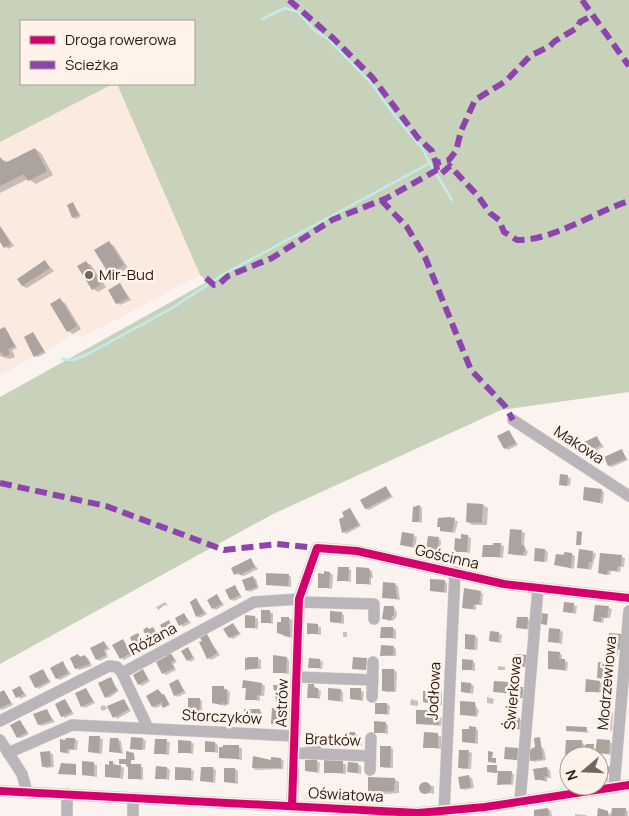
<svg xmlns="http://www.w3.org/2000/svg" width="629" height="816" font-family="Manrope,sans-serif">
<rect width="100%" height="100%" fill="#faf3ef"/>
<path fill="#faeae0" d="M113 84H117L200 275 81 338 77 333 0 375V142Z"/>
<path fill="#e8f0db" d="M302 793 366 795V801L304 800Z"/>
<path fill="#c8d2bb" d="M0 0H629V392L501 410 273 514 0 664V397L205 283 206 280 200 275 117 84H194V21H21V84H113L0 142Z"/>
<g fill="#0003">
<path d="M35 149 41 153 53 175 36 184 28 179 0 193V159L9 162Z"/>
<path d="M73 204 81 216 76 219 73 217Z"/>
<path d="M1 227 14 246 8 249 0 239Z"/>
<path d="M109 243 114 246 128 268 115 276 110 273Z"/>
<path d="M45 262 54 271 27 288 22 286Z"/>
<path d="M86 262 91 265 106 287 98 292 93 289Z"/>
<path d="M120 284 131 300 120 305 117 303Z"/>
<path d="M60 300 65 303 81 329 73 334 68 331Z"/>
<path d="M5 328 17 348 12 350 15 357 10 359 0 356V331Z"/>
<path d="M33 333 46 353 38 357 35 356Z"/>
<path d="M509 431 518 445 508 450 505 448Z"/>
<path d="M597 438 604 447 590 453 587 451Z"/>
<path d="M622 451 628 460 612 467 609 466 606 458Z"/>
<path d="M561 476 571 478 570 486 560 484Z"/>
<path d="M386 488 393 497 369 510 366 509 362 500Z"/>
<path d="M601 490 604 492 603 504 584 499Z"/>
<path d="M468 504 483 505 488 508 487 525H472L467 522Z"/>
<path d="M420 506 422 508V523L414 521Z"/>
<path d="M350 509 361 526 346 534 344 532 341 520 346 518Z"/>
<path d="M439 519 458 521 455 533 441 531Z"/>
<path d="M522 532 525 533 524 546 528 552 526 556 513 555 510 553Z"/>
<path d="M403 534 417 537 415 548 401 545Z"/>
<path d="M467 536 471 538 470 553 456 551Z"/>
<path d="M438 539 441 540 440 552 427 549Z"/>
<path d="M501 545 504 546 503 558 484 556V546Z"/>
<path d="M545 550 548 552 547 562 535 560Z"/>
<path d="M592 552 596 554 591 570 578 567Z"/>
<path d="M572 554 575 556 574 569 556 565 557 555Z"/>
<path d="M622 557 625 558 624 567H621L620 572 611 571 610 575 599 573Z"/>
<path d="M251 560 258 569 244 576 235 574Z"/>
<path d="M348 569 351 570V582L338 580Z"/>
<path d="M368 569 372 571 373 578H371V585L357 583Z"/>
<path d="M330 573 333 575 332 589 319 587 320 575Z"/>
<path d="M288 575 291 577V587L267 585Z"/>
<path d="M253 578 256 579 259 588 250 592 247 590Z"/>
<path d="M444 581 447 583V593L431 591Z"/>
<path d="M395 584 398 586 400 600 383 597Z"/>
<path d="M235 587 242 597 234 601 231 599Z"/>
<path d="M480 592 483 594 482 605H476V610L463 608Z"/>
<path d="M217 596 224 605 216 610 213 608Z"/>
<path d="M196 600 207 614 200 618 197 616Z"/>
<path d="M165 602 168 606 165 605 158 610 156 607Z"/>
<path d="M565 604 577 606 576 614 564 611Z"/>
<circle cx="390" cy="614" r="7"/>
<path d="M609 608 612 609 610 618H604L603 623 594 621Z"/>
<path d="M262 611 273 613V624L262 622Z"/>
<path d="M341 613 344 615V624L331 622Z"/>
<path d="M184 614 191 623 183 627 177 618Z"/>
<path d="M255 617 258 619V629L246 627Z"/>
<path d="M289 618 292 620V638L283 636Z"/>
<path d="M527 619 530 620V630L517 627Z"/>
<path d="M169 622 176 631 169 635 166 634Z"/>
<path d="M233 624 241 634 233 639 230 637Z"/>
<path d="M308 625 321 627V635L308 633Z"/>
<path d="M153 628 161 639 154 643 151 642Z"/>
<path d="M393 628 396 630V639L382 637Z"/>
<path d="M560 630 563 632 562 644 549 641Z"/>
<rect x="343" y="632" width="4" height="5"/>
<path d="M498 633 502 635 501 643 490 641Z"/>
<path d="M138 634 147 647 139 651 136 649Z"/>
<path d="M621 635 623 650H618V655L607 652Z"/>
<path d="M207 636 220 655 211 660 208 658Z"/>
<path d="M475 636 478 638 477 650H469L466 648Z"/>
<path d="M123 641 133 655 124 660 121 658Z"/>
<path d="M104 642 110 649 106 651 108 657 100 661 97 659Z"/>
<path d="M393 647 396 649V656H382Z"/>
<path d="M188 649 195 659 191 662 188 660Z"/>
<path d="M170 653 177 662 173 664 176 670 166 675 163 673Z"/>
<path d="M559 653 562 655V660L568 662 567 671 549 668Z"/>
<path d="M78 656 88 658 92 666 79 670 76 668Z"/>
<path d="M258 658 261 660V669H246V659Z"/>
<path d="M286 658 289 660V674L274 672Z"/>
<path d="M320 660 323 662 322 669 310 667Z"/>
<path d="M472 661 475 663V671L463 669Z"/>
<path d="M63 663 71 674 60 680 57 678Z"/>
<path d="M608 664 612 666 611 680 598 677Z"/>
<path d="M498 666 505 667V670H498Z"/>
<path d="M394 670 397 672 396 692H386L383 690Z"/>
<path d="M43 671 51 682 39 689 36 687Z"/>
<path d="M143 671 150 681 142 686 139 684Z"/>
<path d="M110 679 119 691 109 698 106 697Z"/>
<path d="M178 681 186 693 178 697 175 695Z"/>
<path d="M600 682 603 684 602 693 586 691Z"/>
<path d="M507 683 510 685 509 694 495 691Z"/>
<path d="M262 684 265 686 264 696H260V701L247 699V689L244 687Z"/>
<path d="M471 684 474 686 473 694 462 692Z"/>
<path d="M286 686 289 688 288 702H280L277 700Z"/>
<path d="M314 686 321 691 320 699 308 697Z"/>
<path d="M20 687 27 696 20 699 14 690Z"/>
<path d="M214 687 227 689 230 693 229 704 225 706 213 702Z"/>
<path d="M513 688 526 690 525 699 513 696Z"/>
<path d="M86 689 95 703 85 708 82 706Z"/>
<path d="M158 690 165 696 170 705 164 708 162 705 156 708 153 707Z"/>
<path d="M340 690 343 692V702L329 700Z"/>
<path d="M360 690 364 692 363 701 351 699Z"/>
<path d="M440 690 442 691V705L424 702V692Z"/>
<path d="M4 691 13 705 2 710 0 709V693Z"/>
<path d="M487 697 494 699 493 704 487 703Z"/>
<path d="M199 699 202 701V717H192L189 715Z"/>
<path d="M411 699 418 701V706L410 705Z"/>
<path d="M605 699 613 700 612 704 605 703Z"/>
<path d="M65 700 74 714 65 718 62 716Z"/>
<path d="M124 700 131 711 117 719 109 708 102 711 100 707 104 705 107 708Z"/>
<path d="M474 703 479 711 477 717 461 714Z"/>
<path d="M387 704 390 706 389 715 376 713Z"/>
<path d="M281 709 286 715V725L273 723Z"/>
<path d="M601 709 613 712 612 731 600 728Z"/>
<path d="M259 710 262 712V723L245 721Z"/>
<path d="M47 711 55 722 42 726 39 724Z"/>
<path d="M433 711 436 716 442 718 441 726 417 723Z"/>
<path d="M520 720 523 721 522 730 507 728Z"/>
<path d="M20 721 29 734 21 738 18 737Z"/>
<path d="M385 723 388 725V734L375 732Z"/>
<path d="M475 728 478 730V744L463 742 464 730Z"/>
<path d="M586 728 589 733 567 730Z"/>
<path d="M355 733 362 740V746L349 744Z"/>
<path d="M307 734 319 736 322 750Z"/>
<path d="M425 734 441 736V749L424 747Z"/>
<path d="M338 736 341 738V745L329 743Z"/>
<path d="M90 737 103 739 102 754 89 752Z"/>
<path d="M75 739 78 741 77 750H70L69 754 61 752Z"/>
<path d="M118 739 121 741 123 754 111 751Z"/>
<path d="M143 739 146 741 145 750 131 748Z"/>
<path d="M539 739 542 748 544 749 546 760 534 762 531 760Z"/>
<path d="M156 740 170 742 169 755 156 753Z"/>
<path d="M598 740 613 743 612 755 597 752Z"/>
<path d="M191 742 194 744 193 754 179 752Z"/>
<path d="M567 742H582L585 745H593L594 756H587V751H579V756L569 755 566 753Z"/>
<path d="M215 743 218 745V753L206 751Z"/>
<path d="M224 746 242 748V760L223 757Z"/>
<path d="M390 747 393 749V768H384L381 766Z"/>
<path d="M518 749 521 751 520 761 505 758Z"/>
<path d="M469 752 472 753 471 769H462L459 767Z"/>
<path d="M50 753 53 754 54 767 46 768 43 766Z"/>
<path d="M134 755 135 760H131V766L143 767V780L130 778V766L127 761Z"/>
<path d="M254 757 269 760 281 759 284 761 283 769 256 770 253 768Z"/>
<path d="M317 761 320 763 319 773 306 771Z"/>
<path d="M326 761 346 764V774L325 772Z"/>
<path d="M83 762 97 765V777L83 775Z"/>
<path d="M113 763 124 768 123 779 106 776Z"/>
<path d="M358 764 361 766V774L348 772Z"/>
<path d="M496 766 498 772 514 774 513 785 498 784 499 773 488 772Z"/>
<path d="M167 768 170 770 169 780 156 778Z"/>
<path d="M213 768 216 770 215 783 201 781Z"/>
<path d="M547 768 550 770 551 778H547V782L536 779Z"/>
<path d="M191 769 194 771 193 781 176 779Z"/>
<path d="M235 769 238 771V784L225 782Z"/>
<path d="M601 769 616 773 607 774 608 781 599 782Z"/>
<path d="M469 777 472 778 474 788 464 790 461 788Z"/>
<path d="M394 779 399 782V793L374 795 369 792Z"/>
<path d="M420 784 434 786V794L420 791Z"/>
<path d="M548 809 551 811 552 816H536Z"/>
<path d="M625 810 628 811V816H598L608 813 613 815Z"/>
<path d="M575 814 586 815 587 816H575Z"/>
</g>
<g fill="none" stroke-linecap="round" stroke-linejoin="round">
<g stroke="#c3ebe9" stroke-width="2.5">
<path d="M262 19 285 8 298 12 315 31 328 39 373 85 391 111 422 148 430 163"/>
<path d="M62 359 73 360 88 354 172 308 224 274 430 163 452 200"/>
</g>
</g>
<g fill="#aca39f">
<path d="M35 148 47 171 28 181 24 174 0 186V157L5 163Z"/>
<path d="M73 202 79 215 72 218 67 205Z"/>
<path d="M0 226 11 244 4 248 0 242Z"/>
<path d="M109 241 124 265 109 274 94 250Z"/>
<path d="M45 260 50 268 22 286 17 279Z"/>
<path d="M86 261 101 284 92 290 77 266Z"/>
<path d="M120 283 128 298 116 304 108 290Z"/>
<path d="M60 298 77 326 67 332 50 304Z"/>
<path d="M5 327 15 346 8 349 10 354 4 357 2 352 0 353V329Z"/>
<path d="M33 332 44 351 34 357 24 337Z"/>
<path d="M509 430 516 443 504 449 497 436Z"/>
<path d="M597 436 601 445 586 452 582 443Z"/>
<path d="M622 449 626 459 608 466 604 457Z"/>
<path d="M560 474 568 475 567 486 559 485Z"/>
<path d="M386 486 391 496 365 509 360 500Z"/>
<path d="M584 487 602 489 600 503 583 500Z"/>
<path d="M467 503 483 504 482 523 466 522Z"/>
<path d="M420 505 419 522H412L413 507Z"/>
<path d="M350 508 359 525 342 533 339 519 344 517 342 512Z"/>
<path d="M449 517 455 518 452 532 440 531V527H437L438 518Z"/>
<path d="M510 529 522 530 521 545H524L525 550 523 555 508 554Z"/>
<path d="M577 531 582 532 581 545H576Z"/>
<path d="M402 532 414 534 412 547 400 545Z"/>
<path d="M461 534 468 535 467 552H454L455 538 461 539Z"/>
<path d="M428 536 439 537 437 551 426 550Z"/>
<path d="M493 543H501L500 557H482L483 545H493Z"/>
<path d="M535 548 545 549 544 562 534 561Z"/>
<path d="M579 549 593 551 592 562H589L588 569 577 568Z"/>
<path d="M564 552 572 553 571 568 554 565 556 554 564 555Z"/>
<path d="M600 553 622 555 621 566H618L617 571 608 570 607 575 598 573Z"/>
<path d="M251 558 255 567 240 575 239 572 234 575 231 568Z"/>
<path d="M338 567H349L348 581H337Z"/>
<path d="M356 567 369 568 371 577H369V584H356Z"/>
<path d="M324 571 330 572 329 588H318V573L324 574Z"/>
<path d="M266 573 289 574 288 586 266 585Z"/>
<path d="M253 576 257 587 246 591 242 580Z"/>
<path d="M430 579 445 580 444 592 430 591Z"/>
<path d="M383 582 395 583 397 599 382 598Z"/>
<path d="M235 585 240 595 230 600 225 590Z"/>
<path d="M464 588 481 591 479 604H474L473 609 462 608Z"/>
<path d="M217 594 222 604 212 609 207 600Z"/>
<path d="M196 598 204 613 196 617 190 602Z"/>
<path d="M564 602 574 603 573 613 563 612Z"/>
<path d="M595 605 609 606 607 618 601 617V622L593 621Z"/>
<path d="M384 606H394V616H392L391 620 382 619Z"/>
<path d="M261 610H270L271 623H261Z"/>
<path d="M330 611 342 612 341 623 330 622Z"/>
<path d="M184 613 188 621 179 626 175 618Z"/>
<path d="M542 613 548 614 547 625 541 624Z"/>
<path d="M245 615 255 616V628H245Z"/>
<path d="M281 617H289L290 637 277 633V622H281Z"/>
<path d="M517 617H528L527 629 516 628Z"/>
<path d="M169 620 174 630 165 634 160 625Z"/>
<path d="M233 623 239 633 229 638 223 629Z"/>
<path d="M307 623 318 624V634H307Z"/>
<path d="M147 627 149 629 153 627 159 637 150 643 143 630Z"/>
<path d="M381 627H393V638H380Z"/>
<path d="M549 628 560 629 559 643 548 642Z"/>
<path d="M490 631 499 632 498 642 489 641Z"/>
<path d="M138 633 144 645 135 650 130 637Z"/>
<path d="M609 633 622 634 620 649H615V654L605 653Z"/>
<path d="M207 634 217 653 207 659 199 642 202 641 200 638Z"/>
<path d="M465 634 475 635 474 649H465Z"/>
<path d="M123 639 131 653 120 659 112 645Z"/>
<path d="M104 641 107 648 103 650 106 655 96 660 90 648Z"/>
<path d="M381 645 394 646 393 655 380 656Z"/>
<path d="M188 647 193 657 187 661 181 651Z"/>
<path d="M548 651 560 652 559 659H565V670L548 669Z"/>
<path d="M170 652 175 660 171 662 174 668 162 674 156 662 167 656 166 654Z"/>
<path d="M78 654 80 657 85 655 90 664 75 669 70 658Z"/>
<path d="M515 654 527 655 525 667 514 666Z"/>
<path d="M273 655 287 657 286 673H273Z"/>
<path d="M250 657H258V668L245 670V658Z"/>
<path d="M353 657 367 658 366 670 352 669Z"/>
<path d="M309 658 320 659V668H308Z"/>
<path d="M462 659 473 660 472 670H462Z"/>
<path d="M63 661 68 673 56 679 50 668Z"/>
<path d="M598 662 609 663 608 679 597 678Z"/>
<path d="M43 669 49 681 35 688 29 676Z"/>
<path d="M143 669 148 679 138 685 133 675Z"/>
<rect x="382" y="669" width="12" height="22"/>
<path d="M111 677 117 690 105 698 98 683Z"/>
<path d="M178 679 184 691 174 696 169 684Z"/>
<path d="M586 679 600 681 599 692H585Z"/>
<path d="M243 680 262 683 261 695H257V700H245L246 688H242Z"/>
<path d="M494 681 508 682 506 693 493 692Z"/>
<path d="M461 682 471 683 470 693 461 692Z"/>
<path d="M308 684H314V688H318V698H307Z"/>
<path d="M273 685H286V701H276Z"/>
<path d="M20 686 24 694 16 698 12 690Z"/>
<path d="M212 686H224V690H227V704L222 703V705L212 703Z"/>
<path d="M512 686 523 687 522 698 511 697Z"/>
<path d="M86 688 93 701 81 707 75 693Z"/>
<path d="M328 688 341 689 340 701 328 700Z"/>
<path d="M350 688H361V700L350 699Z"/>
<path d="M432 688H440L439 705 423 702V691H431Z"/>
<path d="M158 689 162 695 164 694 169 704 162 708V702L152 707 146 696Z"/>
<path d="M4 690 11 703 0 708V692Z"/>
<path d="M188 698H200L199 716H188Z"/>
<path d="M65 699 72 712 61 717 55 704Z"/>
<path d="M124 699 129 709 113 718 107 706Z"/>
<path d="M460 701 475 702 476 714 474 716 460 715Z"/>
<rect x="375" y="703" width="12" height="11"/>
<path d="M272 708H281V712H284L283 724H271Z"/>
<path d="M600 708 610 709 609 730 599 729Z"/>
<path d="M47 709 52 720 38 725 33 714Z"/>
<path d="M244 709H260L259 722H244Z"/>
<path d="M416 710H434V715H439V725L416 724Z"/>
<path d="M507 717 520 718 519 729 506 728Z"/>
<path d="M20 720 27 732 17 738 10 725Z"/>
<path d="M374 721 386 722 385 733H374Z"/>
<path d="M469 726 476 727 475 743 462 742V729H469Z"/>
<path d="M566 726 587 727 586 732 566 731Z"/>
<path d="M348 732H355V737H360V745H348Z"/>
<path d="M424 732 438 733V748H423Z"/>
<path d="M305 733H316V741H321V750L305 749Z"/>
<rect x="327" y="734" width="11" height="10"/>
<path d="M89 736H100L99 753 88 752Z"/>
<path d="M131 737 143 738 142 750 130 749Z"/>
<path d="M540 737 543 759 530 761 529 750 535 747 534 738Z"/>
<path d="M66 738H75L74 749H67V753L60 752V739L65 740Z"/>
<path d="M110 738H118L121 753 109 752Z"/>
<path d="M155 739H167L166 754H154Z"/>
<path d="M597 739 610 740 609 754 595 753Z"/>
<path d="M178 740 191 741V753H178Z"/>
<path d="M566 740H582V750H577L576 755 565 754Z"/>
<path d="M205 741 215 742V752H205Z"/>
<path d="M586 744H594L593 756H585Z"/>
<path d="M223 745H239V759L219 758V747H223Z"/>
<path d="M380 746H391L390 767H380Z"/>
<path d="M505 747 518 748 517 760 504 759Z"/>
<path d="M459 750H469L468 768H458Z"/>
<path d="M50 751 51 766 42 767 40 752Z"/>
<path d="M126 751 134 753V760H131V764H141V779H128V767L126 766V764H119V759H126Z"/>
<path d="M488 751 493 752 492 758H496V763L488 762Z"/>
<path d="M253 756 271 760V757L281 758V768H252Z"/>
<path d="M305 760H317V772L305 771Z"/>
<path d="M324 760 343 761V773H324Z"/>
<path d="M82 761 94 762V776L82 775Z"/>
<path d="M109 761H113V765H121L120 778 105 777V764L109 765Z"/>
<path d="M348 762 358 763V773L347 772Z"/>
<path d="M61 763 76 764V775L58 774Z"/>
<path d="M564 764H569V785H565Z"/>
<path d="M487 765H497V773L487 772Z"/>
<path d="M156 766 167 767 166 779H155Z"/>
<path d="M612 766 613 772 605 773V780H599V768Z"/>
<path d="M175 767 191 768V780H175Z"/>
<path d="M201 767H213V782L200 781Z"/>
<path d="M547 767 548 776 544 777 545 780H535L533 769Z"/>
<path d="M224 768H235V783L224 782Z"/>
<path d="M498 771H512L511 784 497 785Z"/>
<path d="M469 775 471 787 460 789 458 777Z"/>
<path d="M368 777 395 778 394 791 368 793Z"/>
<circle cx="425" cy="788" r="6"/>
<path d="M548 808 549 816H534V810Z"/>
<path d="M598 808 608 811V816H597Z"/>
<path d="M612 808H626L625 816H611Z"/>
</g>
<g fill="none" stroke-linecap="round" stroke-linejoin="round">
<defs>
<g id="minor">
<path d="M513 420 629 496"/>
<path d="M299 602 374 604V619"/>
<path d="M122 673 148 728"/>
<path d="M297 677 373 680"/>
<path d="M372 697 373 662"/>
<path d="M0 721 109 666 117 667 122 673 254 602 299 599"/>
<path d="M0 740 22 774 27 792"/>
<path d="M8 753 72 725 294 736"/>
<path d="M294 753 370 756"/>
<path d="M370 770 371 738"/>
<path d="M614 787 629 611"/>
<path d="M0 791 418 813 485 807 629 785"/>
<path d="M67 794V816"/>
<path d="M133 798V816"/>
<path d="M520 801 538 588"/>
<path d="M292 806 299 599 317 548 357 551 504 584 629 598"/>
<path d="M444 812 455 572"/>
</g>
</defs>
<use href="#minor" stroke="#d7d1cd" stroke-width="12"/>
<use href="#minor" stroke="#b9b5b8" stroke-width="11"/>
<g stroke="#8e44ad" stroke-width="6" stroke-dasharray="12 6" stroke-linecap="butt">
<path d="M289 0 334 39 372 77 418 138 432 151 436 163"/>
<path d="M582 0 629 66"/>
<path d="M437 170 436 163 449 160 456 151 461 131 475 100 506 81 530 56 550 46 555 41 577 28 580 22 593 15"/>
<path d="M381 200 407 227 425 257 471 370 505 406 513 420"/>
<path d="M206 278 214 285H218L228 276 272 258 332 220 387 198 437 170 441 174 450 166 478 196 490 213 499 220 504 232 517 240C552 241 595 212 629 201"/>
<path d="M0 483 106 506 224 550 277 544 317 548"/>
</g>
<defs>
<g id="cycleway">
<path d="M0 791 418 813 485 807 629 785"/>
<path d="M292 806 299 599 317 548 357 551 504 584 629 598"/>
</g>
</defs>
<use href="#cycleway" stroke="#fff2ea" stroke-width="11"/>
<use href="#cycleway" stroke="#d6006c" stroke-width="8"/>
</g>
<circle fill="#706760" stroke="#fff2ea" stroke-width="2" cx="89" cy="275" r="5"/>
<g text-anchor="middle" stroke-width="5" stroke-linejoin="round" paint-order="stroke">
<g font-size="15" fill="#261b13" stroke="#fff2ea" text-anchor="start">
<text x="99" y="280">Mir-Bud</text>
</g>
<g font-size="15" fill="#261b13" stroke="#fff2ea">
<text transform="translate(579 445) rotate(33)" y="5">Makowa</text>
<text transform="translate(447 557) rotate(13)" y="5">Gościnna</text>
<text transform="translate(153 639) rotate(-28)" y="5">Różana</text>
<text transform="translate(607 683) rotate(-85)" y="5">Modrzewiowa</text>
<text transform="translate(434 691) rotate(-87)" y="5">Jodłowa</text>
<text transform="translate(513 693) rotate(-85)" y="5">Świerkowa</text>
<text transform="translate(282 703) rotate(-88)" y="5">Astrów</text>
<text transform="translate(222 717) rotate(3)" y="5">Storczyków</text>
<text transform="translate(333 740) rotate(2)" y="5">Bratków</text>
<text transform="translate(346 795) rotate(3)" y="5">Oświatowa</text>
</g>
</g>
<rect x="20" y="20" width="175" height="65" fill="#fff2ea" stroke="#a89c94"/>
<rect x="30" y="36" width="25" height="8" fill="#d6006c" stroke="#a89c94"/>
<text x="65" y="45" font-size="15" fill="#261b13">Droga rowerowa</text>
<rect x="30" y="61" width="25" height="8" fill="#8e44ad" stroke="#a89c94"/>
<text x="65" y="70" font-size="15" fill="#261b13">Ścieżka</text>
<g transform="translate(584 771) rotate(251)"><circle r="24" fill="#fff2ea" stroke="#a89c94"/>
<path d="M0-4L9 19L0 12L-9 19Z" fill="#706760"/>
<text y="-8" font-size="14" font-weight="bold" text-anchor="middle" fill="#261b13">N</text>
</g>
</svg>
